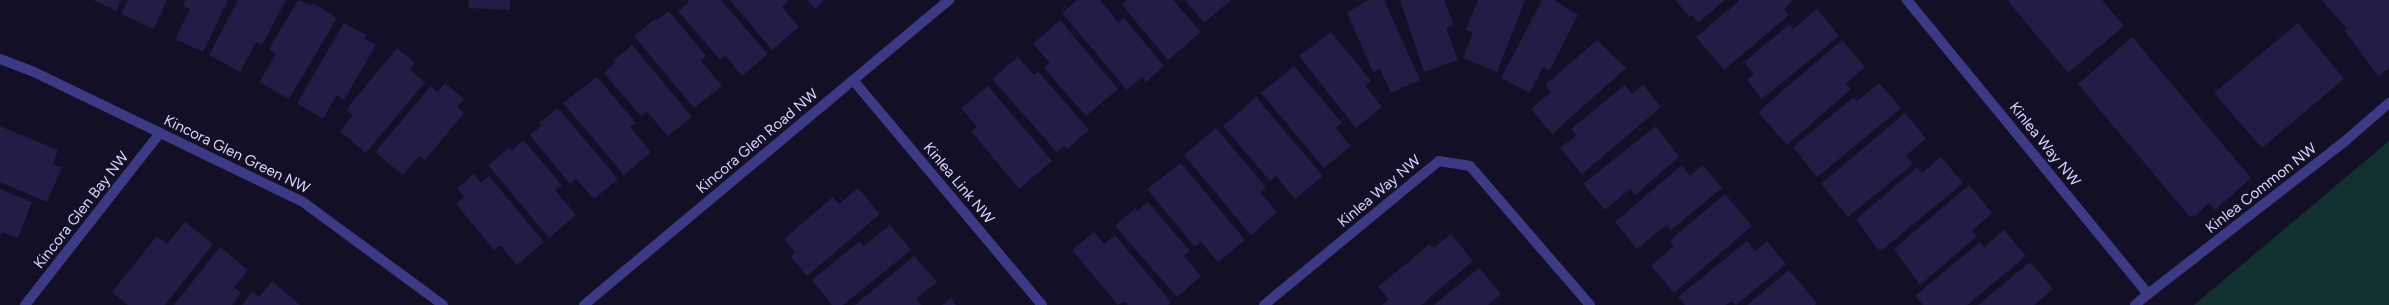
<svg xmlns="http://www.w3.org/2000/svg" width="2389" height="305" font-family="Figtree,sans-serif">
<rect width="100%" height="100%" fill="#130f26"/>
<path fill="#12302f" d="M2389 141V305H2194Z"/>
<g fill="#241b47">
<path d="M93 0H121L116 11Z"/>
<path d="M128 0H167L154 29 121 14Z"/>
<path d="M185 0H228L203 52 175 39 190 9 183 6Z"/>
<path d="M238 0H286L262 45 256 42 240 72 209 55Z"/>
<path d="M298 0 312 6 313 3 337 18 289 99 259 82 276 54 269 49Z"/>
<path d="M469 0H510V10L468 8Z"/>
<path d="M687 0H721L768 54 742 76 725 55 720 60 678 11 689 2Z"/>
<path d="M730 0H787L788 2 782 7 799 27 772 50Z"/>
<path d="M807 0H825L815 9Z"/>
<path d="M1077 0H1100L1118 22 1124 18 1164 66 1146 82 1142 77 1127 90 1062 13Z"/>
<path d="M1127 0H1173L1201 32 1168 60 1122 5Z"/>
<path d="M1185 0H1231L1204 23Z"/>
<path d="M1368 0H1384L1420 80 1391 93 1380 69 1373 72 1347 13Z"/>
<path d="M1400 0H1444L1454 25 1446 28 1458 60 1424 72Z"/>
<path d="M1478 0H1525L1497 72 1463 58 1473 33 1466 30Z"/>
<path d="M1542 0H1554L1578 15 1549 71 1543 67 1530 93 1501 78Z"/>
<path d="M1675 0H1725L1698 23 1692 15 1690 17Z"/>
<path d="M1740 0H1794L1784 9 1789 15 1724 70 1696 37Z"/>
<path d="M2007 0H2102L2124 26 2068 73Z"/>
<path d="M2322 0H2389V68L2378 76 2344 30 2347 29Z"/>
<path d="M1817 9 1839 36 1762 99 1747 80 1754 74 1744 62 1790 24 1793 29Z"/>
<path d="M669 11 706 56 701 61 722 86 694 108 634 36 655 19 657 20Z"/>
<path d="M1060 20 1118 89 1086 116 1044 68 1050 63 1033 44Z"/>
<path d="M344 23 366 35 364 38 376 45 344 100 337 95 323 119 297 103Z"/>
<path d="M2298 23 2344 79 2262 148 2214 93Z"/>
<path d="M1331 32 1371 81 1365 86 1382 107 1356 128 1299 56Z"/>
<path d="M2132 37 2251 178 2215 210 2209 203 2194 217 2193 215 2190 217 2078 84Z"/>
<path d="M1597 40 1626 68 1552 134 1531 109 1551 92 1545 85Z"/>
<path d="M1842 40 1865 67 1846 83 1851 89 1787 145 1758 112Z"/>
<path d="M632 45 692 117 668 136 647 112 641 116 604 73 615 63 613 61Z"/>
<path d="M397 48 415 63 410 70 425 82 366 153 340 131 353 115 347 110 350 105Z"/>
<path d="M1018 57 1034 75 1038 71 1089 130 1067 149 1064 146 1057 152 992 79Z"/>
<path d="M1294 66 1342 123 1335 128 1351 146 1324 168 1261 93Z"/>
<path d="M597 77 636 123 630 127 651 152 624 175 563 103Z"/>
<path d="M445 83 464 99 457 107 464 113 425 160 419 156 403 175 375 152 431 86 438 92Z"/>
<path d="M1879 83 1901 108 1817 177 1793 147 1854 97 1857 101Z"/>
<path d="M1625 85 1632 94 1643 85 1661 107 1582 174 1560 148 1577 135 1571 129Z"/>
<path d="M988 86 1052 161 1019 189 971 131 977 127 961 108Z"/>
<path d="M1256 97 1323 176 1295 199 1276 176 1270 181 1223 126Z"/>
<path d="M558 108 618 179 594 199 576 179 570 184 530 135 541 126 539 123Z"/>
<path d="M1905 113 1926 139 1906 155 1913 164 1848 217 1821 184Z"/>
<path d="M0 126 58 150 53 164 62 167 47 202 0 182Z"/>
<path d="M1656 126 1679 157 1635 195 1630 189 1605 210 1583 184Z"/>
<path d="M1216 128 1266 187 1260 192 1277 212 1251 235 1184 155Z"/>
<path d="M523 140 562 185 555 190 576 215 549 238 488 165 510 147 512 150Z"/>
<path d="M1941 157 1963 183 1882 250 1880 248 1878 250 1856 219 1918 167 1922 173Z"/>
<path d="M1181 163 1245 240 1218 262 1201 242 1195 247 1147 189Z"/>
<path d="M1682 165 1690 176 1703 165 1722 188 1671 230 1666 225 1637 249 1615 222Z"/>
<path d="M474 174 481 183 489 176 544 242 517 265 500 245 494 250 456 204 464 197 457 188Z"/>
<path d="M1969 185 1992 213 1972 231 1977 236 1920 285 1894 249Z"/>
<path d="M858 188 880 214 807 276 791 257 795 252 784 239 833 197 839 204Z"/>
<path d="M0 189 32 202 18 238 2 232 0 237Z"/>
<path d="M1725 194 1752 226 1674 293 1651 266 1674 246 1669 241Z"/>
<path d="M1148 202 1190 251 1184 256 1201 276 1177 297 1115 226 1135 208 1137 211Z"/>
<path d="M185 222 213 244 165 305H128L112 292 157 236 167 244Z"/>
<path d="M890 225 911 250 843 305H832L812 280 860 241 864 246Z"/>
<path d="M2004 230 2026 256 1967 305H1923L1915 296 1980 242 1984 247Z"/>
<path d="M1094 232 1104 244 1115 235 1171 302 1168 305H1128L1124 301 1118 305 1072 250Z"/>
<path d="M1451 234 1473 261 1421 305H1382L1389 299 1378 287 1430 244 1434 248Z"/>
<path d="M1747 241 1755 251 1767 241 1786 264 1736 305 1731 301 1726 305H1685L1678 297Z"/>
<path d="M220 247 248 270 234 288 241 293 232 305H174Z"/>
<path d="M914 256 937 282 916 299 921 305H855Z"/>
<path d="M2030 262 2053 289 2034 305H1978Z"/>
<path d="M1479 268 1501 294 1488 305H1434Z"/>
<path d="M1789 270 1817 303 1815 305H1747Z"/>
<path d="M272 281 300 305H242L252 292 259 297Z"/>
<path d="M951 298 956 305H942Z"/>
</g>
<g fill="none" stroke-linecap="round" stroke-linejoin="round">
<path stroke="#3d3a85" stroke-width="10" d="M2148 294 2344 142 2389 103"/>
<g stroke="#3d3a85" stroke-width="10">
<path d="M1907 0 2148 294 2135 305"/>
<path d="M0 59 34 72 303 202 443 305"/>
<path d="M853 80 1042 305"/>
<path d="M25 305 160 133"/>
<path d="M1264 305 1439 161 1470 166 1590 305"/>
</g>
<path stroke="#3d3a85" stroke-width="10" d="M584 305 949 0"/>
</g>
<g text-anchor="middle" stroke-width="3" stroke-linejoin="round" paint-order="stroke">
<g font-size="15" fill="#d9d4ff" stroke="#130f26">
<text transform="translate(757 141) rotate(-40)" y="5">Kincora Glen Road NW</text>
<text transform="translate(2045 144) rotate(51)" y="5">Kinlea Way NW</text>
<text transform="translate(237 154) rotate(26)" y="5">Kincora Glen Green NW</text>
<text transform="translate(959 183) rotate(50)" y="5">Kinlea Link NW</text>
<text transform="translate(2261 188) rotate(-38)" y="5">Kinlea Common NW</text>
<text transform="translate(1379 191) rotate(-40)" y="5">Kinlea Way NW</text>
<text transform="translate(81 210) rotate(-52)" y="5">Kincora Glen Bay NW</text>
</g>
</g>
</svg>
